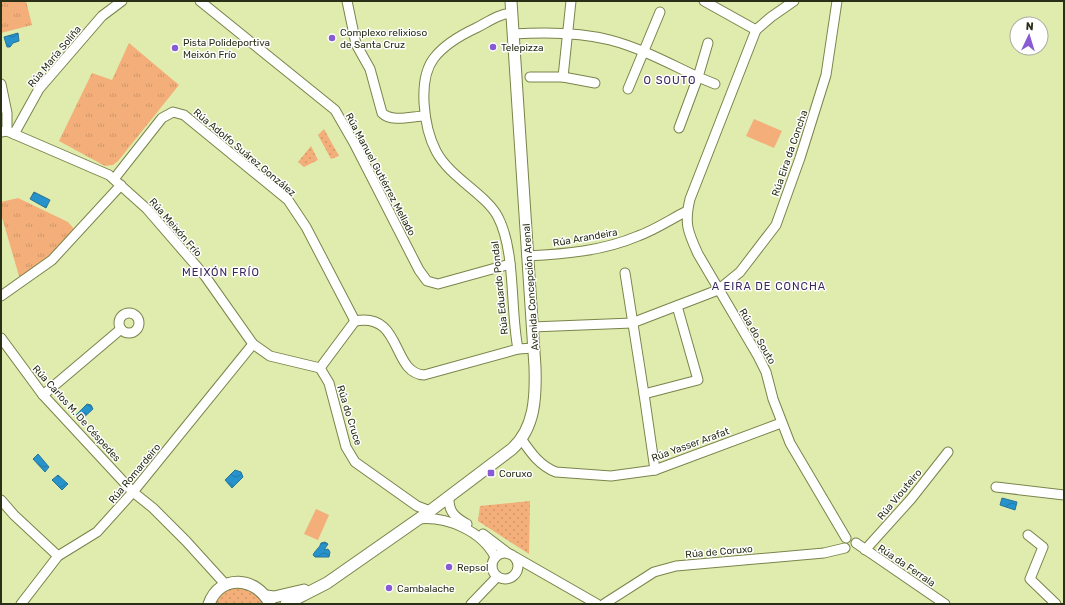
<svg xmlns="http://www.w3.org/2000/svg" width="1065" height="605" font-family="Rubik,sans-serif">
<defs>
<pattern id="grass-dots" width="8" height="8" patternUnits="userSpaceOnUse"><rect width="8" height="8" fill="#f3ae79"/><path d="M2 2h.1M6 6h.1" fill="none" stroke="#d09668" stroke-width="1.8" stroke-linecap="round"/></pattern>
<pattern id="park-tufts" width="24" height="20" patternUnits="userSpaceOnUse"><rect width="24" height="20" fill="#f3ae79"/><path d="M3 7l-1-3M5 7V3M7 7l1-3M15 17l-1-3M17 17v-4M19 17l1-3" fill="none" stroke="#d09668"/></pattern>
<pattern id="water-waves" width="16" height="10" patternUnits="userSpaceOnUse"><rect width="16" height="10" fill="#2793cd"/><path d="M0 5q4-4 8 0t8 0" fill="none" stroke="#2278a5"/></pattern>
</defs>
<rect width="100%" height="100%" fill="#dfecae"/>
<g fill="url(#grass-dots)">
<path d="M324 129 339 156 331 159 318 135Z"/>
<path d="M311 146 318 160 304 167 298 162Z"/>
<path d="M530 501 529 554 478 521 480 506Z"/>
<path d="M234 587C248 587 257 593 264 604H215L220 595Z"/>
</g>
<g fill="url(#park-tufts)">
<path d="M1 1H26L32 25 1 33Z"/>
<path d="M129 43 179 85 118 161 113 165 105 166 59 141 92 73 112 80Z"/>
<path d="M18 198 68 222 75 230C65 240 32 277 19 276L1 214V202Z"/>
</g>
<g fill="#f3ae79">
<path d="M754 119 782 131 774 148 746 136Z"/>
<path d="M316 509 329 515 318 540 304 534Z"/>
</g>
<g fill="url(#water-waves)" stroke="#287596">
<path d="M18 33 19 41 13 43 10 47H7L4 37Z"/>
<path d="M34 192 50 200 46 208 30 199Z"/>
<path d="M87 404 91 405 93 409 81 420 76 415Z"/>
<path d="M38 454 49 467 45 472 33 459Z"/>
<path d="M235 470 241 472 243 477 232 488 225 480Z"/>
<path d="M58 475 68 484 62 490 52 480Z"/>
<path d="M1002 498 1017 502 1015 510 1000 505Z"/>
<path d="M325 542 328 544 324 550 328 549 330 552 329 557H315L313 555C315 550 320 548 321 543Z"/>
</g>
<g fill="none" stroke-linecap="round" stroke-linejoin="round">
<defs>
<g id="minor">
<path d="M200 1 335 110 354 143 419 270 427 281 438 284 510 264"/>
<path d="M347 1 356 44 370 69 382 113C392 123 413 116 425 116"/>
<path d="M704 1 756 30"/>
<path d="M794 1 771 17 756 30 690 199C684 224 688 232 698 254L758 356 766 372 773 399 790 443 846 538"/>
<path d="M512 13C498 14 488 22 476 28 461 35 444 45 434 58 417 80 424 128 436 151 450 178 486 194 498 217 516 252 510 309 518 349"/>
<path d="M513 34C545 32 579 32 610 40 641 48 670 64 698 77L679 128"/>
<path d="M708 43 698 77 715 84"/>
<path d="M530 77H563L595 83"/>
<path d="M563 77 571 1"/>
<path d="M1 84 7 113V131"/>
<path d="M628 89 660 12"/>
<path d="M1 132 7 131 109 175 147 209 205 276 253 344 270 356 320 368"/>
<path d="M14 134 39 89 102 16 122 1"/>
<path d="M114 179 162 118 173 112 184 115 288 200 306 227 355 321C403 312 391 373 424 375L518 349 534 348"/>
<path d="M527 256C565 254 603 251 638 236 655 230 671 219 687 211"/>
<path d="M625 273 644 394 698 380 677 306"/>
<path d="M1 296 52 260 121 185"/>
<circle cx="129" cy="323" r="10"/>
<path d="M532 327 632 323 718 290 740 272 776 225 800 158 826 75 837 1"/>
<path d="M1 338 43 395 133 492 153 508 186 541 226 585"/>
<path d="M320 368 329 383 346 447 355 462 417 506 430 511"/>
<path d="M320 368 355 321"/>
<path d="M644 394 655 470"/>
<path d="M43 395 121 329"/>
<path d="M522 440C531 453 540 466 556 472L611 476 655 470 781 423"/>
<path d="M996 487 1064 495"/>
<path d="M449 496C448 511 454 517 467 524"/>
<path d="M1 500 14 515 58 556"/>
<path d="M418 519C447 516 482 531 495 557"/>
<path d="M483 534 509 554"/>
<path d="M1028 535 1043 547 1030 579 1056 604"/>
<path d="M856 543 945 604"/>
<path d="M865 550 911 499 948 452"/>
<circle cx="505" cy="566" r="13"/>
<path d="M515 557 597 604"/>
<path d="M21 604 58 556 97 532 133 492 253 344"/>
<path d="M471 604 497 577"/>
<path d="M604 604 654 572 676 566 824 553 845 548"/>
</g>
<g id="major">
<path d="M266 596 274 597 304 590"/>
<path d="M209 604C220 573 257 577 270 604"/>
<path d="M286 604 327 583 430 511 512 449C535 428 536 397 535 367L511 1"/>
</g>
</defs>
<use href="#minor" stroke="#79844a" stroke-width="11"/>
<use href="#major" stroke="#79844a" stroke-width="13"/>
<use href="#minor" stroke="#fff" stroke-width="9"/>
<use href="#major" stroke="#fff" stroke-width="11"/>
</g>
<g fill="#885ad4" stroke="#fff" stroke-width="1.5">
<circle cx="332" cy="38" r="4"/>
<circle cx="493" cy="47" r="4"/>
<circle cx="175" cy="48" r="4"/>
<rect x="487" y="469" width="8" height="8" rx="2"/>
<circle cx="449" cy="567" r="4"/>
<circle cx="389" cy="588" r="4"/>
</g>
<g text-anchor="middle" stroke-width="3" stroke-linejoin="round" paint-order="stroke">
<g font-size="10" fill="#2a2f17" stroke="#fff" text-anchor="start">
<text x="340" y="36">Complexo relixioso<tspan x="340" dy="12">de Santa Cruz</tspan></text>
<text x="183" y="46">Pista Polideportiva<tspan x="183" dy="12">Meixón Frío</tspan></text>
<text x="501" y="51">Telepizza</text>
<text x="499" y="477">Coruxo</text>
<text x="457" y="571">Repsol</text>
<text x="397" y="592">Cambalache</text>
</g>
<g font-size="10" fill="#2a2f17" stroke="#fff">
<text transform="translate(54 56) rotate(-50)" y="4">Rúa María Soliña</text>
<text transform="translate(245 152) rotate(40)" y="4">Rúa Adolfo Suárez González</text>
<text transform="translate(789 153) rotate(-71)" y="4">Rúa Eira da Concha</text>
<text transform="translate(381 174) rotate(62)" y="4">Rúa Manuel Gutiérrez Mellado</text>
<text transform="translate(176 227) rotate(49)" y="4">Rúa Meixón Frío</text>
<text transform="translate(585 237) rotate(-10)" y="4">Rúa Arandeira</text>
<text transform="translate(530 287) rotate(-94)" y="4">Avenida Concepción Arenal</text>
<text transform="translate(499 288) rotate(-96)" y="4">Rúa Eduardo Pondal</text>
<text transform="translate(758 336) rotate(60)" y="4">Rúa do Souto</text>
<text transform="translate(77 413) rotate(48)" y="4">Rúa Carlos M. De Céspedes</text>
<text transform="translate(350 415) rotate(73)" y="4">Rúa do Cruce</text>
<text transform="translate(690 444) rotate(-20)" y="4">Rúa Yasser Arafat</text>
<text transform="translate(134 473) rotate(-50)" y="4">Rúa Romardeiro</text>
<text transform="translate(899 494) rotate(-50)" y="4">Rúa Viouteiro</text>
<text transform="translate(719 551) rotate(-5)" y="4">Rúa de Coruxo</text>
<text transform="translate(907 565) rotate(34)" y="4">Rúa da Ferrala</text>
</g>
<g font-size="11" letter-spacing="1" fill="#3a255f" stroke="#fff">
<text x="670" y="84">O SOUTO</text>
<text x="221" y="276">MEIXÓN FRÍO</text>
<text x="769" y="290">A EIRA DE CONCHA</text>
</g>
</g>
<rect width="1065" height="605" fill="none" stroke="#2a2f17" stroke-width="4"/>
<g transform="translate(1029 36) rotate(4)"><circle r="19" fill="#ffffff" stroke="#aaaca2"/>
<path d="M0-3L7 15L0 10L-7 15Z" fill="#885ad4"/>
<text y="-6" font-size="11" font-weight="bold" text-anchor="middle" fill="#2a2f17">N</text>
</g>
</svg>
